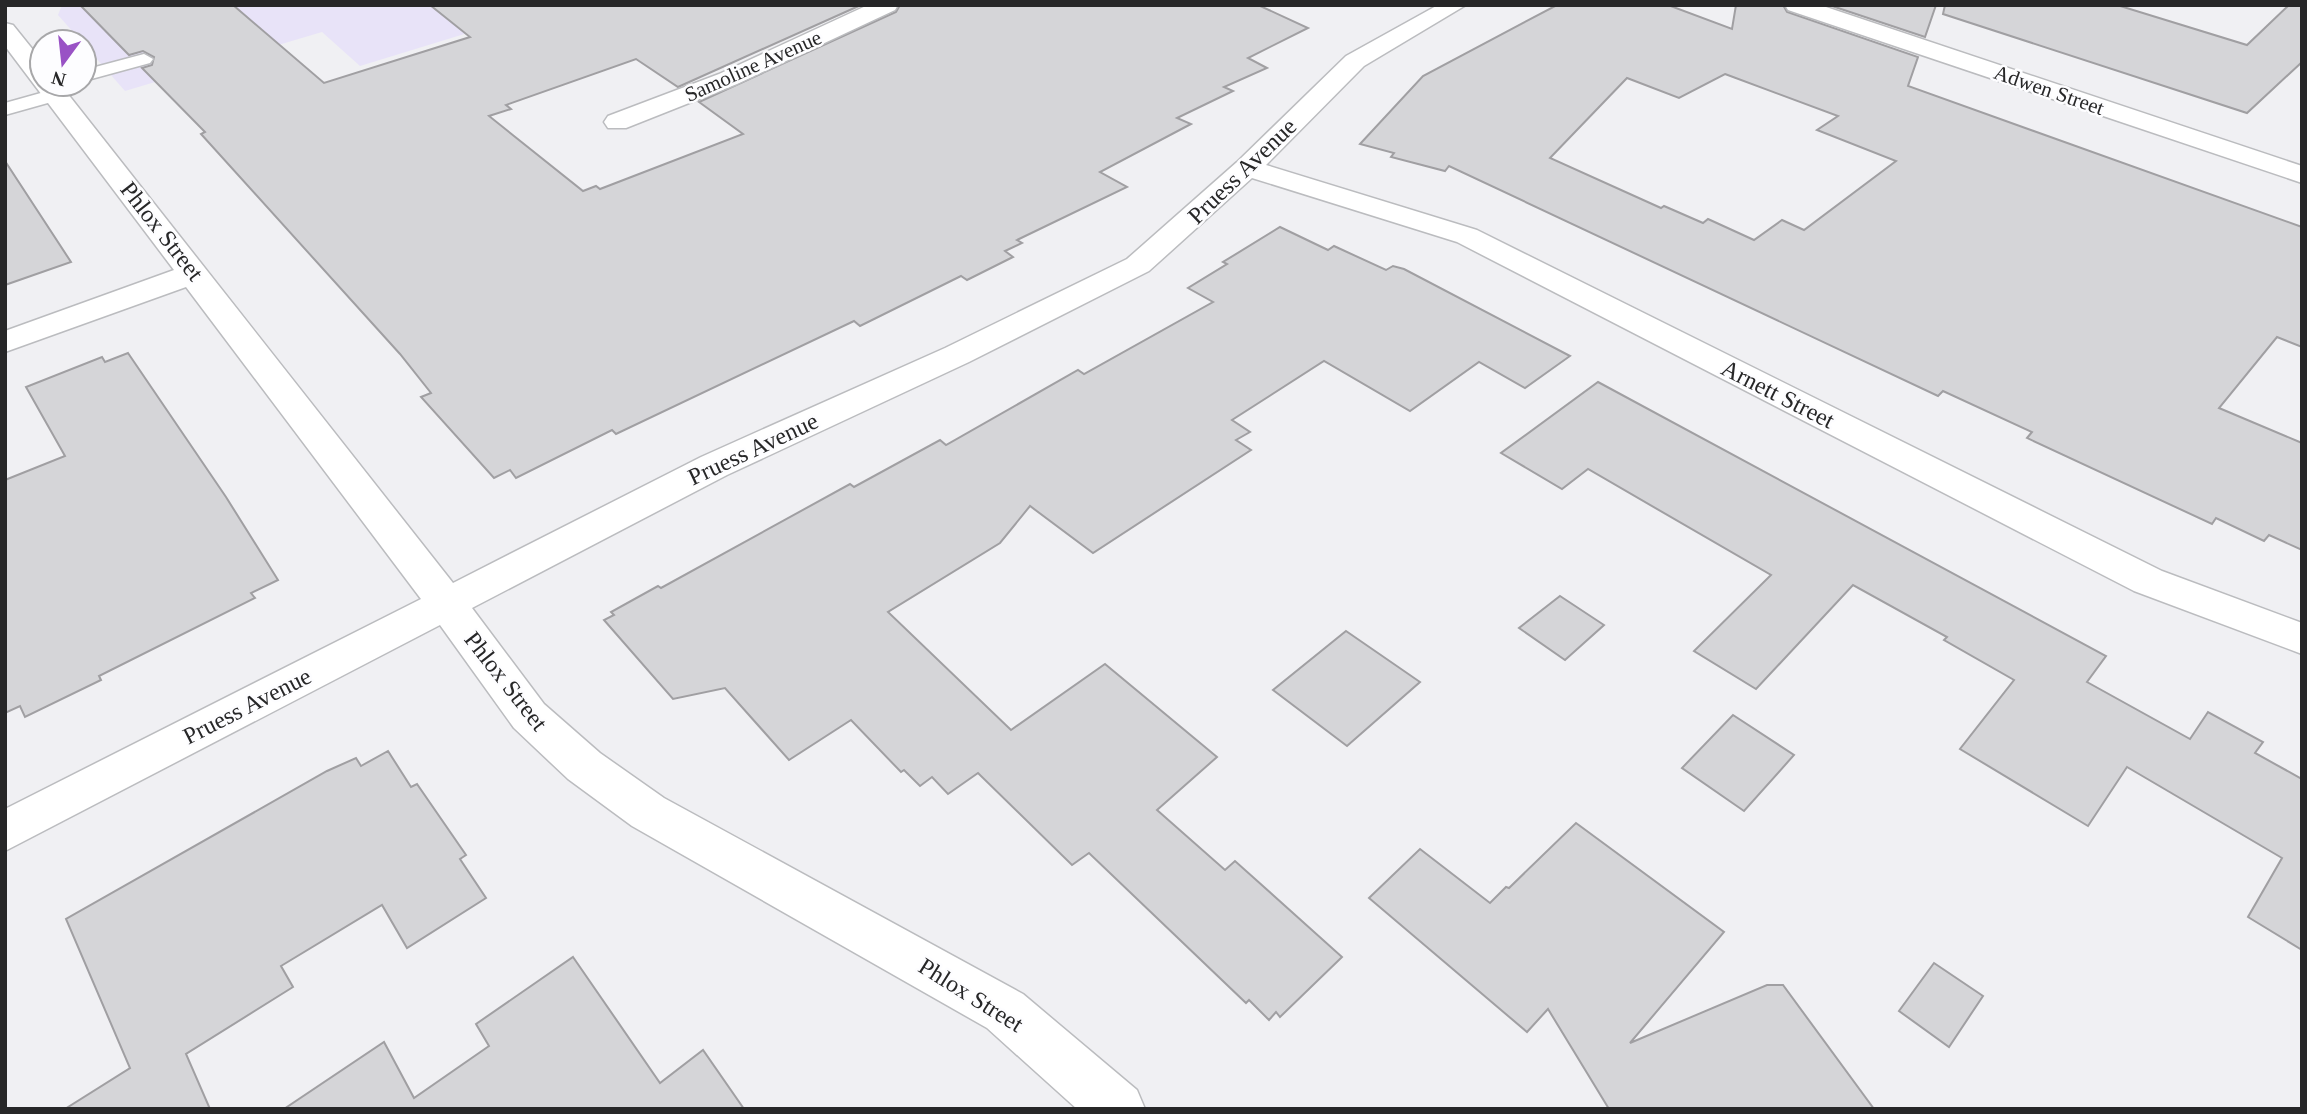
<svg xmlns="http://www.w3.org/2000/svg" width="2307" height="1114" font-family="Georgia,serif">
<rect width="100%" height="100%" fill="#f0f0f3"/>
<path fill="#e8e3f8" d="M62 5H559L360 66 322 32 125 91 58 15Z"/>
<g fill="#d5d5d8" stroke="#a09fa2" stroke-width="2" fill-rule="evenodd">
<path d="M80 5H233L324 83 470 37 430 5H861L678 87 636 59 506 105 511 109 489 116 583 191 596 186 600 189 743 134 699 102 896 12 900 5H1258L1308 28 1248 58 1267 68 1224 87 1233 91 1177 118 1191 124 1100 172 1127 187 1017 240 1022 243 1005 251 1013 257 967 280 961 276 860 326 854 321 616 434 612 430 516 478 510 470 494 478 421 397 431 393 400 354 201 134 205 132 142 68 152 65 154 57 143 51 129 55Z"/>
<path d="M1557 5H1668L1732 29 1736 5H1783L1787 12 1918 57 1908 86 2302 227V347L2277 337 2219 408 2302 443V550L2269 535 2264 541 2216 518 2212 524 2027 438 2032 432 1943 391 1938 396 1449 166 1445 171 1391 157 1394 153 1360 144 1423 76ZM1725 74 1838 116 1817 130 1896 161 1804 230 1782 220 1754 240 1708 219 1703 223 1664 206 1661 208 1550 158 1627 78 1679 98Z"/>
<path d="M1829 5H1936L1925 37Z"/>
<path d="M1945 5H2117L2247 45 2289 5H2302V62L2247 113 1943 14Z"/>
<path d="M5 161 71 262 5 285Z"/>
<path d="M1280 227 1328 250 1334 246 1386 270 1393 266 1404 269 1570 356 1525 388 1479 362 1410 411 1324 361 1232 420 1250 432 1236 440 1251 450 1093 553 1030 506 1000 543 888 612 1011 730 1105 664 1217 757 1157 810 1225 870 1235 861 1342 957 1280 1017 1276 1012 1269 1020 1249 1000 1246 1003 1089 853 1072 865 978 773 948 794 932 777 920 786 904 770 901 772 851 720 789 760 725 688 673 699 604 620 614 615 611 612 658 586 661 588 850 484 854 487 940 440 946 445 1078 370 1084 374 1213 302 1188 288 1227 264 1223 262Z"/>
<path d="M128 353 226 497 278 580 251 593 255 598 99 676 101 680 25 717 20 706 5 713V480L65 456 26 387 102 357 105 362Z"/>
<path d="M1598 382 2106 656 2087 682 2190 739 2208 712 2263 742 2255 753 2302 779V950L2248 917 2282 858 2127 767 2088 826 1960 749 2014 680 1944 640 1947 637 1853 585 1756 689 1694 651 1771 575 1588 469 1562 489 1501 453Z"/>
<path d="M1560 596 1604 625 1565 660 1519 628Z"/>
<path d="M1346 631 1420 682 1347 746 1273 690Z"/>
<path d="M1733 715 1794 755 1744 811 1682 768Z"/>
<path d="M388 751 411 787 417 784 466 855 460 859 486 898 407 948 382 905 281 966 293 987 186 1054 210 1109H65L130 1068 66 919 327 771 356 758 361 766Z"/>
<path d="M1576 823 1724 932 1630 1043 1767 985H1783L1874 1109H1609L1548 1009 1527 1032 1369 898 1420 849 1490 903 1506 887 1509 888Z"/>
<path d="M573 957 660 1083 703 1050 744 1109H284L384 1042 414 1098 489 1046 476 1024Z"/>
<path d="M1934 963 1983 996 1949 1047 1899 1011Z"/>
</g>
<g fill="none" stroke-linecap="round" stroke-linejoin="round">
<defs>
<g id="service">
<path d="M144 54 153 59 150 63 84 81V70Z"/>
<path d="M55 89 64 95 62 99 5 115V103Z"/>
</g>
<g id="minor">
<path d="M868 5H898L895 10 737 84 626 128H608L604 122 608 116 719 74Z"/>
<path d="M1438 5H1466L1364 66 1266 165 1477 230 2162 571 2302 623V654L2134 591 1457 242 1252 178 1149 271 969 362 727 475 472 608 544 704 600 753 664 798 1023 994 1137 1090 1145 1109H1077L987 1028 632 826 568 779 514 728 440 625 5 851V809L421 599 186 287 5 352V331L174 270 5 46V23L13 25 42 61V84H60L453 583 701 457 945 348 1127 259 1237 162 1346 56Z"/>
<path d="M1785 5H1820L2302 166V183L1788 10Z"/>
</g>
</defs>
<use href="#service" stroke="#bbbcbf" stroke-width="3"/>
<use href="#minor" stroke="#bbbcbf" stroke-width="3"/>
<use href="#service" fill="#fff" fill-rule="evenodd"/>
<use href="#minor" fill="#fff" fill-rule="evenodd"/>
</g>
<g text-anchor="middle" stroke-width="5" stroke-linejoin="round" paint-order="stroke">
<g font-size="21" fill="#272728" stroke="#fdfdff">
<text transform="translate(753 66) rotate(-24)" y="7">Samoline Avenue</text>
<text transform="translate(2049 90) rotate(19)" y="7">Adwen Street</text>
</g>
<g font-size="24" fill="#272728" stroke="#fdfdff">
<text transform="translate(1242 171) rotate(-44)" y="8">Pruess Avenue</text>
<text transform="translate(162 231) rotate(52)" y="8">Phlox Street</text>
<text transform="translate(1778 394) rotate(27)" y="8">Arnett Street</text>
<text transform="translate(753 449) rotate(-25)" y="8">Pruess Avenue</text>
<text transform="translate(506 681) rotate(52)" y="8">Phlox Street</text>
<text transform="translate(247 706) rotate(-27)" y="8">Pruess Avenue</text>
<text transform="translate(971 995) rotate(32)" y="8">Phlox Street</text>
</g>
</g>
<rect width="2307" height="1114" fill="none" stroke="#272728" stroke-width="14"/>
<g transform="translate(63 63) rotate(195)"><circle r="33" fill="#fdfdff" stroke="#a7a7a9" stroke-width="2"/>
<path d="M0-5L12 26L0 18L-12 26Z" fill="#9952c5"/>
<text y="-10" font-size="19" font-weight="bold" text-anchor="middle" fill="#272728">N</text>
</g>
</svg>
